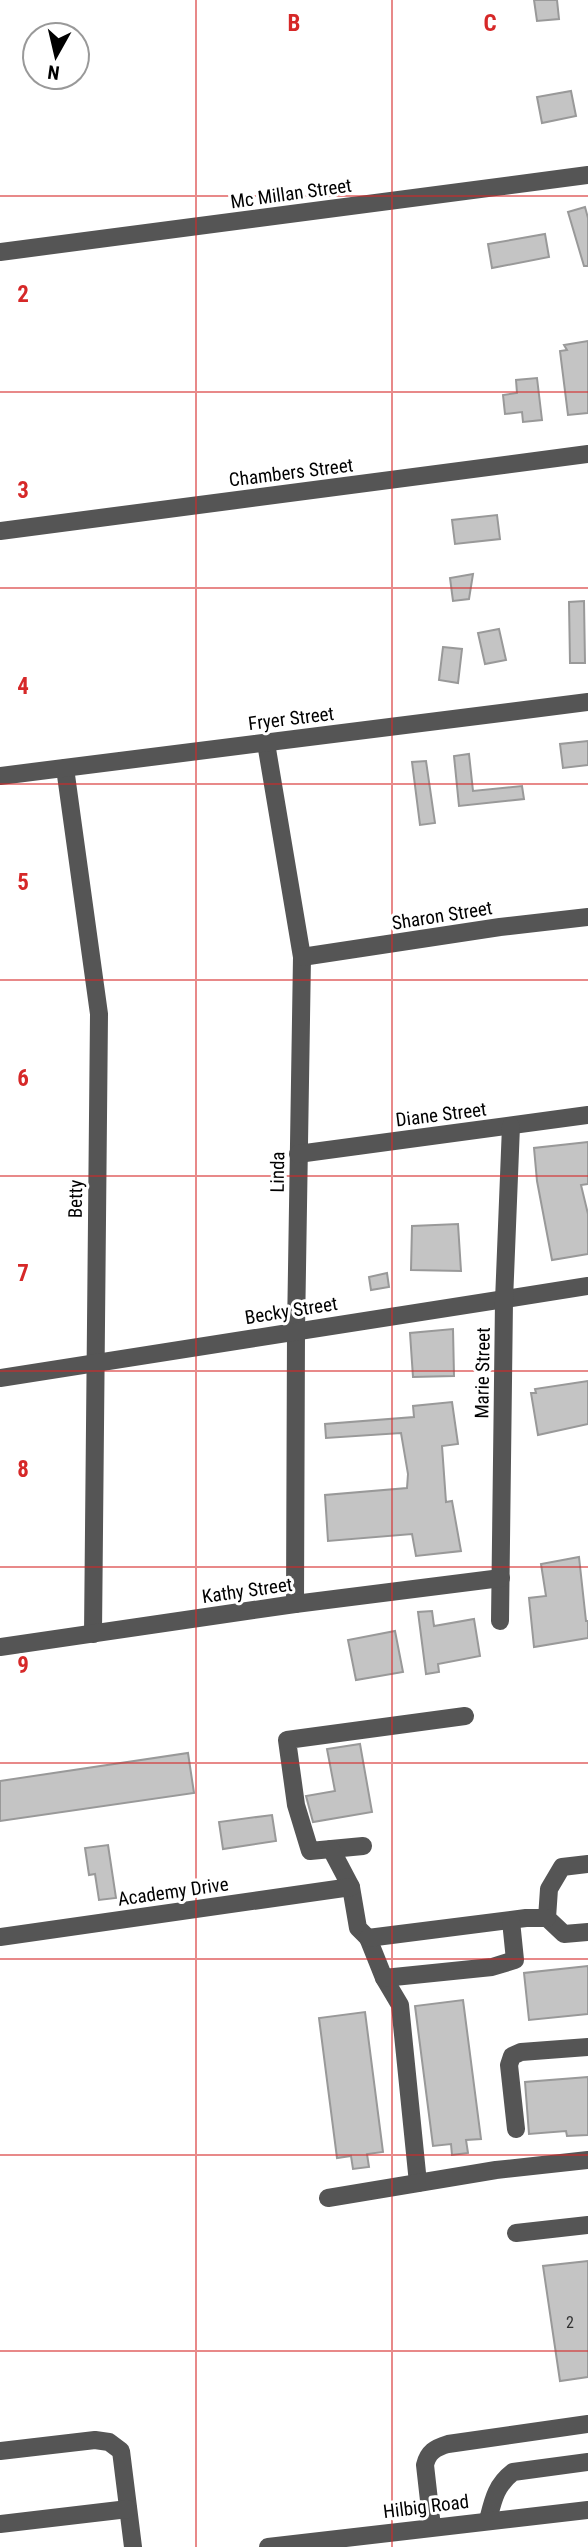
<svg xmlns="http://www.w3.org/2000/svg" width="588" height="2547" font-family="'Roboto Condensed',sans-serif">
<rect width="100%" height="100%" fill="#fff"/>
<g fill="#c4c4c4" stroke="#999" stroke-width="2">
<path d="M534 0H557L559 19 537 21Z"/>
<path d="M571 91 576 116 542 123 537 97Z"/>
<path d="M585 207 588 218V266H584L568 212Z"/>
<path d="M545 234 549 257 492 268 488 244Z"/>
<path d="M588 341V413L568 415 560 351 567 350 564 345Z"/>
<path d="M537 378 542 420 523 422 522 412 505 414 503 395 517 393 516 380Z"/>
<path d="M497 515 500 539 455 544 452 520Z"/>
<path d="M473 574 469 599 453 601 450 578Z"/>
<path d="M584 601 585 663H570L569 602Z"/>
<path d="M499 629 506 660 485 664 478 633Z"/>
<path d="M443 647 462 649 458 683 439 680Z"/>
<path d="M588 741V765L563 768 560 744Z"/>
<path d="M469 754 473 791 522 786 524 799 459 806 454 756Z"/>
<path d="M426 761 435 823 420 825 412 762Z"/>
<path d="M588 1142V1184L581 1185 588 1214V1254L552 1260 537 1181 534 1148Z"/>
<path d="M458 1224 461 1271 411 1270 412 1226Z"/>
<path d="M387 1273 389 1287 371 1290 369 1277Z"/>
<path d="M453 1329 454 1376 413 1377 410 1333Z"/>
<path d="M588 1381V1424L538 1435 531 1393H536L535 1389Z"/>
<path d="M452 1402 458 1444 442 1446 446 1502 452 1501 461 1551 416 1556 412 1534 328 1541 325 1495 407 1488 408 1474 401 1433 326 1438 325 1424 414 1417 413 1406Z"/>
<path d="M579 1557 586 1621H588V1638L534 1647 529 1598 546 1596 541 1564Z"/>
<path d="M432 1611 434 1626 474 1619 480 1656 438 1664 439 1672 426 1674 418 1612Z"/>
<path d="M395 1631 403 1672 356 1680 348 1640Z"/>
<path d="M360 1744 372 1812 313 1822 306 1796 335 1791 327 1749Z"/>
<path d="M188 1753 194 1793 0 1821V1781Z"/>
<path d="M272 1815 276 1841 223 1849 219 1822Z"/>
<path d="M108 1845 116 1898 99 1900 95 1874 89 1875 85 1848Z"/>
<path d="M588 1966V2014L529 2020 524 1973Z"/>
<path d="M463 2000 481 2139 466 2140 468 2153 452 2155 451 2144 433 2146 415 2006Z"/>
<path d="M365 2012 383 2152 367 2154 369 2167 353 2169 351 2156 337 2158 319 2018Z"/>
<path d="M588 2077V2135L567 2136 566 2131 529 2134 525 2082Z"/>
<path d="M588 2261V2377L560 2381 543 2266Z"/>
</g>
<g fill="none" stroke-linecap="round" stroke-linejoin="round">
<g stroke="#555" stroke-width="18">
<path d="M0 252 588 175"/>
<path d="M0 531 588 454"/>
<path d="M266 743 302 957 296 1331 295 1604"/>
<path d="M65 768 99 1014 93 1634"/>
<path d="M0 776 588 702"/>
<path d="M302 957 500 927 588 917"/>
<path d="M298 1154 588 1115"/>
<path d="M0 1378 588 1286"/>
<path d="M500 1621 504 1301 511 1126"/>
<path d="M0 1647 295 1604 501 1578"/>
<path d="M363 1846 310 1851 296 1805 287 1740 465 1716"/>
<path d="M331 1849 351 1887 358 1928 368 1938 384 1978 400 2005 418 2183"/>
<path d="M588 1864 562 1867 549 1889 547 1918 564 1934 588 1932"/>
<path d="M0 1937 351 1887"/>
<path d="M368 1938 526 1918H547"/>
<path d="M384 1978 492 1967 515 1960 511 1921"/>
<path d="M516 2129 509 2065 512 2056 521 2052 588 2047"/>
<path d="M328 2198 496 2170 588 2160"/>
<path d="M516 2233 588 2225"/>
<path d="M0 2451 95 2440 109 2442 121 2451 133 2547"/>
<path d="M488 2520C493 2500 496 2485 513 2472L588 2462"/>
<path d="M0 2524 128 2509"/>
<path d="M432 2527 425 2465C428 2452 435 2448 448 2444L588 2424"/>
<path d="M268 2547 588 2510"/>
</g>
</g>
<path fill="none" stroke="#d62828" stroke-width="2" stroke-opacity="0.55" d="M196 0V2547M392 0V2547M0 196H588M0 392H588M0 588H588M0 784H588M0 980H588M0 1176H588M0 1371H588M0 1567H588M0 1763H588M0 1959H588M0 2155H588M0 2351H588"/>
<g text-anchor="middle" stroke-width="6" stroke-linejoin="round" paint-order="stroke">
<g font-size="16" fill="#313131">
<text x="570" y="2328">2</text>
</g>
<g font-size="19" fill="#000" stroke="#fff">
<text transform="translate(291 193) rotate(-8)" y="7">Mc Millan Street</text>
<text transform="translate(291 472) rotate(-7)" y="7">Chambers Street</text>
<text transform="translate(291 718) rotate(-7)" y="7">Fryer Street</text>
<text transform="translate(442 915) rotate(-9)" y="7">Sharon Street</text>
<text transform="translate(441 1114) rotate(-7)" y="7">Diane Street</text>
<text transform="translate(277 1172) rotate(-89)" y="7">Linda</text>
<text transform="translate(75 1199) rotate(-89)" y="7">Betty</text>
<text transform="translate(291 1310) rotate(-9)" y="7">Becky Street</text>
<text transform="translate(482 1373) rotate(-89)" y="7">Marie Street</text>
<text transform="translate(247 1590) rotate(-8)" y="7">Kathy Street</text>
<text transform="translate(173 1891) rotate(-8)" y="7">Academy Drive</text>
<text transform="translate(426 2506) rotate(-7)" y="7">Hilbig Road</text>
</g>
</g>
<g font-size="23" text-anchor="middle" font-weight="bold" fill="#d62828" stroke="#fff" stroke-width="6" stroke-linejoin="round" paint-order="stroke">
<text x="294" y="31">B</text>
<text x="490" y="31">C</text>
<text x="23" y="302">2</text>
<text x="23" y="498">3</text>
<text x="23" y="694">4</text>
<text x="23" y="890">5</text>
<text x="23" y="1086">6</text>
<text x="23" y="1281">7</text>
<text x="23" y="1477">8</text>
<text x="23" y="1673">9</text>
</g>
<g transform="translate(56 56) rotate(188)"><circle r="33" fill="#ffffff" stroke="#999999" stroke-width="2"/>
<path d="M0-5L12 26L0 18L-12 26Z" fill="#000000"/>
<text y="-10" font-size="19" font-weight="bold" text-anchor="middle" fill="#000000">N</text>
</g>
</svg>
